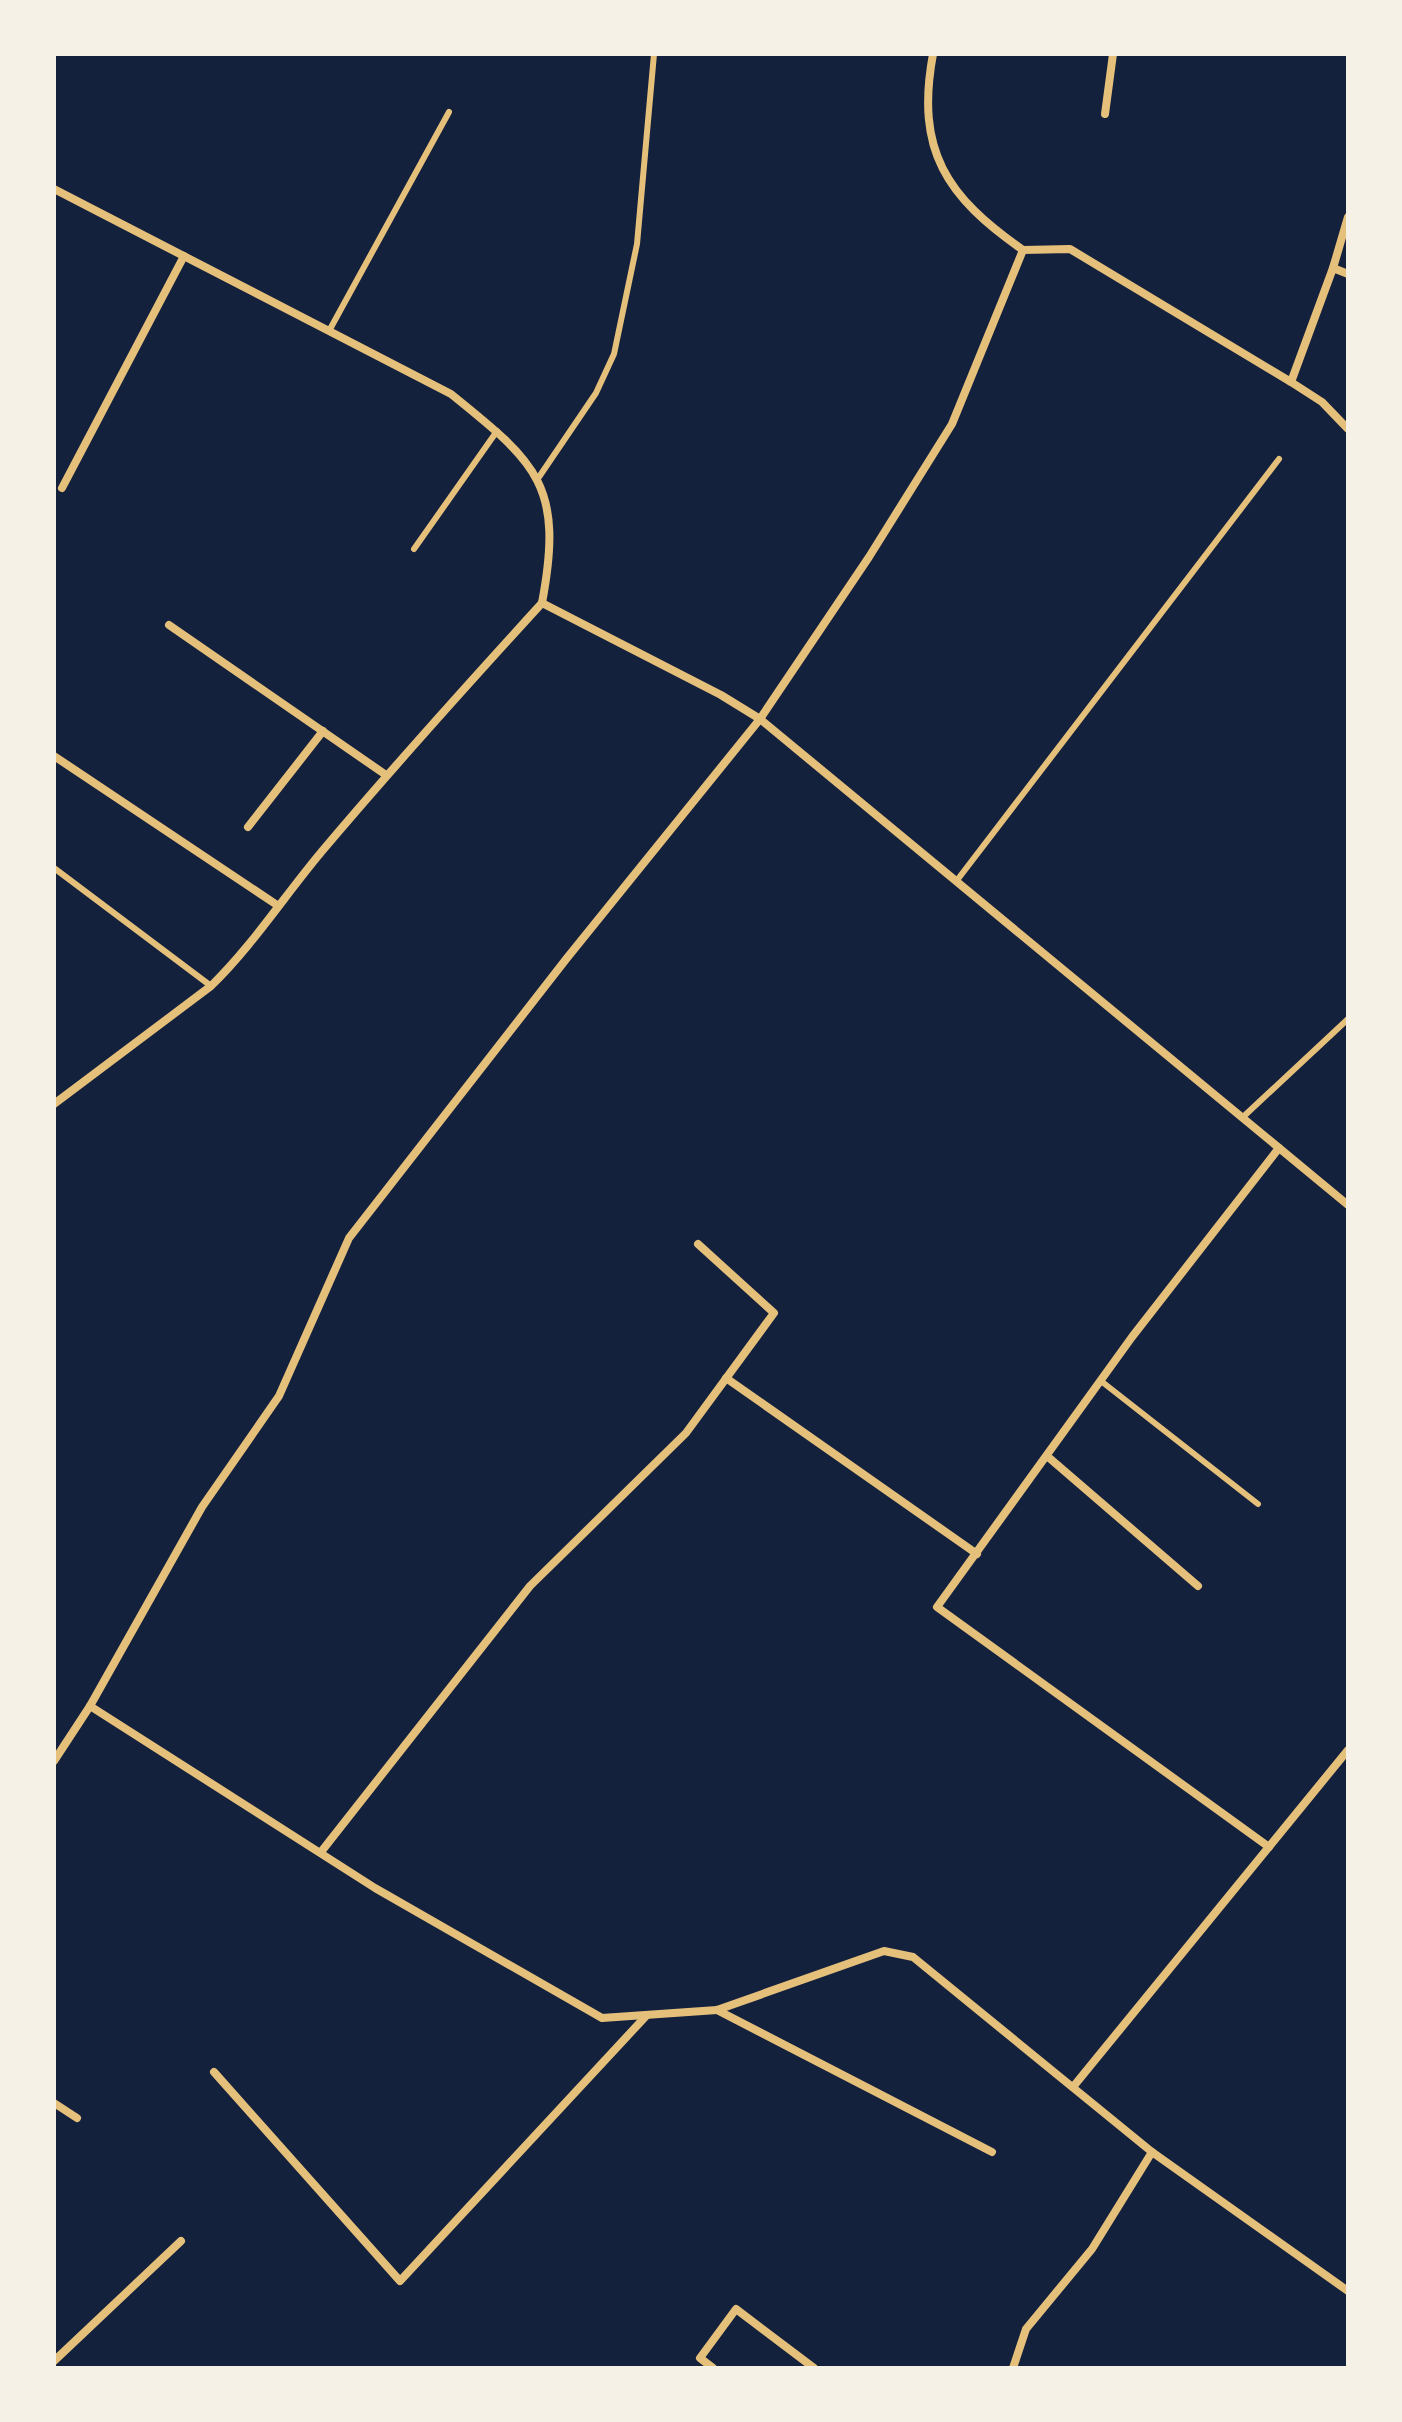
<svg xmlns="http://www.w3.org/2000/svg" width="1402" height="2422" font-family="Mulish,sans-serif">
<rect width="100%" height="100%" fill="#14213d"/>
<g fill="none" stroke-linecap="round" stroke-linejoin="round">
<g stroke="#e5c07b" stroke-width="6">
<path d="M329 331 449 112"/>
<path d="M539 477 596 393 614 354 637 244 654 54"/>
<path d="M414 549 497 431"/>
<path d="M54 868 211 986"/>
<path d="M958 879 1279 459"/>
<path d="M1243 1117 1348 1019"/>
<path d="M1101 1381 1258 1504"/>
</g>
<g stroke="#e5c07b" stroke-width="8">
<path d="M1105 114 1113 54"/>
<path d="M54 189 451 394C538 464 564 486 542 603"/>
<path d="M1023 250 1070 249 1291 382 1322 402 1348 429"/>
<path d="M1333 268 1348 217"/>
<path d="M1291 382 1333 268 1348 274"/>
<path d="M62 488 184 256"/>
<path d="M542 603 721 695 760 719 1348 1205"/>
<path d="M169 625 386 775"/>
<path d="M54 756 277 905"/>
<path d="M248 827 323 731"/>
<path d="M54 1104 211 986C253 945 285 895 323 850 394 766 468 684 542 603"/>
<path d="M726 1378 977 1554"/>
<path d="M1047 1456 1198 1586"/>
<path d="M90 1706 375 1888 602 2018 717 2010 884 1951 913 1957 1152 2152 1348 2291"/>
<path d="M54 1761 90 1706 202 1507 279 1396 349 1238 567 958 760 719 869 557 952 424 1023 250C947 197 915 151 933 54"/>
<path d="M1269 1847 937 1607 1132 1337 1279 1148"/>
<path d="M321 1852 530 1586 686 1433 774 1313 698 1244"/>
<path d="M717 2010 992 2152"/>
<path d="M214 2072 400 2281 646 2016"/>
<path d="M1073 2087 1348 1750"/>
<path d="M54 2103 77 2118"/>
<path d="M54 2361 181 2241"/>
<path d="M713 2368 700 2358 736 2309 814 2368"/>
<path d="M1013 2368 1026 2329 1092 2249 1152 2152"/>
</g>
</g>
<rect width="1402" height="2422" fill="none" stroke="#f6f1e7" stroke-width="112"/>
</svg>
